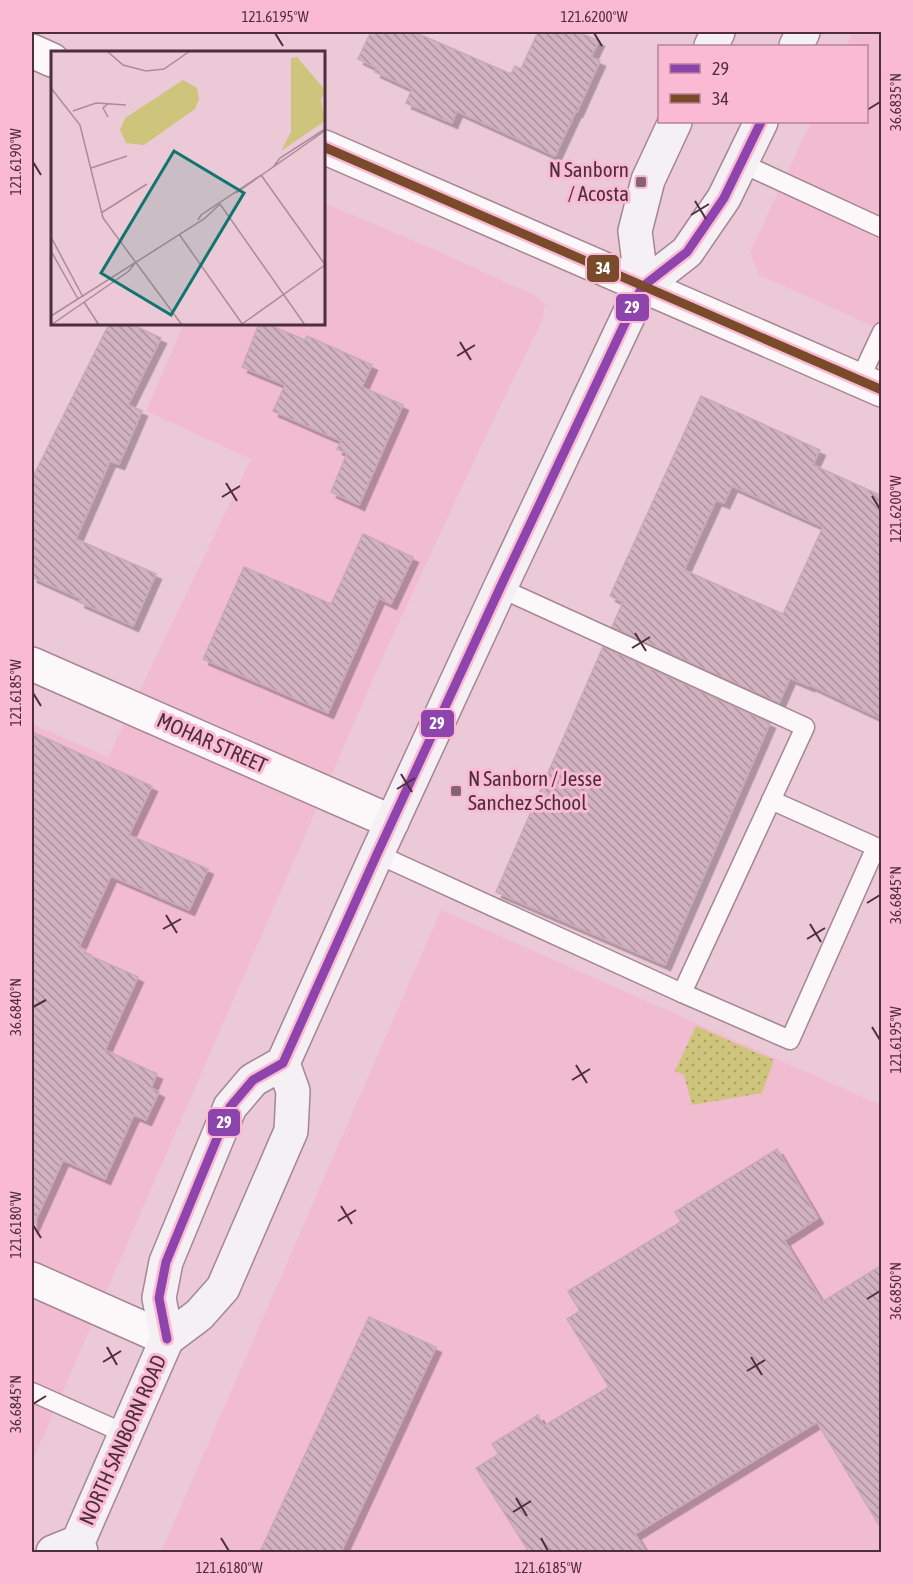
<svg xmlns="http://www.w3.org/2000/svg" width="913" height="1584" font-family="'Asap Condensed',sans-serif">
<defs>
<pattern id="park-dots" width="8" height="8" patternUnits="userSpaceOnUse" patternTransform="scale(1.5)"><rect width="8" height="8" fill="#cec47c"/><path d="M2 2h.1M6 6h.1" fill="none" stroke="#a9a067" stroke-width="1.8" stroke-linecap="round"/></pattern>
<pattern id="building-back-hatch" width="6" height="6" patternUnits="userSpaceOnUse" patternTransform="scale(1.5)"><rect width="6" height="6" fill="#d2b2bf"/><path d="M-1 5l2 2M0 0l6 6M5-1l2 2" fill="none" stroke="#ad919c"/></pattern>
<filter id="shadow"><feDropShadow dx="5.5" dy="5.5" stdDeviation="0" flood-color="#0004"/></filter>
</defs>
<rect width="100%" height="100%" fill="#ebc9d6"/>
<g fill="#f2bcd0">
<path d="M853 32H881V330L759 275 750 252 811 122H866V46H846Z"/>
<path d="M324 203 433 249 538 297 545 304 542 321 491 425 385 652 32 1462V724L108 757 251 459 146 411 184 324H324Z"/>
<path d="M441 910 881 1105V1552H161Z"/>
</g>
<path fill="url(#park-dots)" d="M696 1026 774 1060 762 1093 692 1105 684 1075 675 1071Z"/>
<g fill="url(#building-back-hatch)" stroke="#c8aab6" stroke-width="1.5" fill-rule="evenodd" filter="url(#shadow)">
<path d="M371 32H414L511 74 515 66 521 69 538 32H578L599 41 591 57 600 61 577 112 576 111 555 156 457 111 452 123 406 103 412 89 375 72 377 68 358 59Z"/>
<path d="M109 324H131L161 338 128 405 142 411 119 464 110 461 76 539 156 574 133 626 79 602 81 599 32 577V479Z"/>
<path d="M259 324H267L305 340 307 336 372 365 362 387 403 405 359 505 331 492 347 453 337 449 341 441 273 411 285 385 242 367Z"/>
<path d="M701 396 820 450 813 465 882 496V719L810 685 809 686 790 678 779 703 612 627 623 602 610 596ZM732 486 823 527 783 614 684 570 716 500 724 503Z"/>
<path d="M363 534 413 557 391 604 379 598 328 713 203 659 244 567 331 604Z"/>
<path d="M603 647 770 723 665 965 496 892Z"/>
<path d="M32 732 152 786 129 835 208 869 189 910 111 876 79 947 86 950 84 953 138 977 105 1050 157 1074 151 1088 159 1092 146 1120 134 1115 105 1179 63 1160 32 1229Z"/>
<path d="M777 1149 818 1218 784 1240 822 1302 882 1265V1530L817 1422 635 1534 646 1552H529L476 1468 499 1454 492 1444 538 1415 544 1426 609 1387 567 1319 580 1311 568 1291 681 1222 675 1212Z"/>
<path d="M369 1317 436 1347 341 1552H260Z"/>
</g>
<g fill="none" stroke-linecap="round" stroke-linejoin="round">
<defs>
<g id="service">
<path d="M741 163 882 228"/>
<path d="M859 381 882 332"/>
<path d="M377 854 682 993 805 727 500 588"/>
<path d="M682 993 790 1040 876 847 771 800"/>
<path d="M32 1392 126 1434"/>
</g>
<g id="minor">
<path d="M32 51 52 60"/>
<path d="M324 147 882 390"/>
<path d="M32 664 392 822"/>
<path d="M32 1279 167 1339"/>
</g>
<g id="secondary">
<path d="M711 46 718 32"/>
<path d="M796 46 803 32"/>
<path d="M642 287 635 231 648 180 675 122"/>
<path d="M167 1339 159 1298 166 1262 230 1107 253 1080 283 1063 377 854 500 588 642 287 687 252 724 198 761 122"/>
<path d="M53 1552 78 1542"/>
<path d="M81 1552 78 1542 167 1339 199 1315 223 1288 291 1131 293 1091 283 1063"/>
</g>
</defs>
<use href="#service" stroke="#a48793" stroke-width="21"/>
<use href="#minor" stroke="#a48793" stroke-width="36"/>
<use href="#secondary" stroke="#a48793" stroke-width="36"/>
<use href="#service" stroke="#fcf7f9" stroke-width="18"/>
<use href="#minor" stroke="#fcf7f9" stroke-width="33"/>
<use href="#secondary" stroke="#f5f0f4" stroke-width="33"/>
<defs>
<path id="bus-1" d="M167 1339 159 1298 166 1262 230 1107 253 1080 283 1063 377 854 500 588 642 287 687 252 724 198 761 122"/>
<path id="bus-2" d="M324 147 882 390"/>
</defs>
<use href="#bus-1" stroke="#fabad3" stroke-width="14"/>
<use href="#bus-2" stroke="#fabad3" stroke-width="14"/>
<use href="#bus-1" stroke="#8e44ad" stroke-width="9"/>
<use href="#bus-2" stroke="#7a4b2a" stroke-width="9"/>
</g>
<path fill="none" stroke="#4e2e3b" stroke-width="2" d="M275 33 283 46M594 33 602 46M867 110 880 102M33 162 41 175M695 201 706 219M691 215 709 204M460 342 471 360M457 356 475 345M226 483 237 501M872 496 880 509M222 497 240 486M635 633 646 651M632 648 650 637M33 693 41 706M401 774 412 792M397 789 415 778M867 903 880 895M166 915 177 933M810 924 821 942M163 929 181 919M807 939 825 928M33 1007 46 1000M872 1027 880 1040M576 1065 587 1083M572 1080 590 1069M341 1206 352 1224M338 1221 356 1210M33 1225 41 1238M867 1299 880 1291M107 1347 117 1365M751 1357 762 1375M103 1362 121 1351M747 1371 765 1360M33 1404 46 1396M516 1498 527 1516M513 1512 531 1501M221 1538 229 1551M541 1538 548 1551"/>
<g fill="#856471" stroke="#fabad3" stroke-width="2">
<rect x="635" y="176" width="12" height="12" rx="3"/>
<rect x="450" y="785" width="12" height="12" rx="3"/>
</g>
<g text-anchor="middle" stroke-width="6" stroke-linejoin="round" paint-order="stroke">
<g font-size="21" fill="#4e2e3b" stroke="#fabad3" text-anchor="end">
<text x="629" y="177">N Sanborn<tspan x="629" dy="24">/ Acosta</tspan></text>
<text x="468" y="786" text-anchor="start">N Sanborn / Jesse<tspan x="468" dy="24">Sanchez School</tspan></text>
</g>
<g font-size="21" fill="#4e2e3b" stroke="#fabad3">
<text transform="translate(212 743) rotate(24)" y="7">MOHAR STREET</text>
<text transform="translate(123 1440) rotate(-66)" y="7">NORTH SANBORN ROAD</text>
</g>
</g>
<g transform="translate(51 51)">
<rect width="274" height="274" fill="#ebc9d6"/>
<path d="M246 6 274 39 270 49 274 70 230 100 240 81V7ZM132 29 146 37 148 48 144 58 93 94 75 92 69 79 74 67Z" fill="#cec47c"/>
<path fill="none" stroke="#ac8b98" stroke-width="1.5" d="M56 0 72 14 95 20 113 18 139 0M0 37 29 74 52 167 131 274M22 60 45 52 75 54M57 66 52 57 58 52M223 115 229 107 274 78M40 117 76 105M210 124 275 215M185 142 275 79M169 153 254 274M50 162 96 133M147 169 150 164 210 124M128 183 192 274M0 186 32 246M0 200 27 248M33 251 48 274M0 265 153 168 169 153M191 273 274 214M0 274 78 220 84 212"/>
<path fill="#0f766e" fill-opacity="0.15" stroke="#0f766e" stroke-width="3" d="M123 100 193 142 120 264 50 222Z"/>
<rect width="274" height="274" fill="none" stroke="#4e2e3b" stroke-width="3"/>
</g>
<g stroke="#fabad3" stroke-width="2">
<rect x="586" y="254" width="34" height="29" rx="6" fill="#7a4b2a"/>
<rect x="615" y="293" width="35" height="29" rx="6" fill="#8e44ad"/>
<rect x="420" y="709" width="35" height="29" rx="6" fill="#8e44ad"/>
<rect x="207" y="1108" width="34" height="29" rx="6" fill="#8e44ad"/>
</g>
<g font-size="16" text-anchor="middle" font-weight="bold" fill="#fff">
<text x="603" y="274">34</text>
<text x="632" y="313">29</text>
<text x="437" y="729">29</text>
<text x="224" y="1128">29</text>
</g>
<rect width="913" height="1584" fill="none" stroke="#fabad3" stroke-width="66"/>
<rect x="658" y="45" width="210" height="78" fill="#fabad3" stroke="#b58296" stroke-width="1.5"/>
<rect x="670" y="64" width="30" height="9" fill="#8e44ad" stroke="#b58296" stroke-width="1.5"/>
<text x="712" y="75" font-size="18" fill="#4e2e3b">29</text>
<rect x="670" y="94" width="30" height="9" fill="#7a4b2a" stroke="#b58296" stroke-width="1.5"/>
<text x="712" y="105" font-size="18" fill="#4e2e3b">34</text>
<rect x="33" y="33" width="847" height="1518" fill="none" stroke="#4e2e3b" stroke-width="2"/>
<g font-size="15" text-anchor="middle" fill="#4e2e3b">
<text x="275" y="22">121.6195°W</text>
<text x="594" y="22">121.6200°W</text>
<text transform="translate(896 102) rotate(-90)" y="5">36.6835°N</text>
<text transform="translate(16 162) rotate(-90)" y="5">121.6190°W</text>
<text transform="translate(896 509) rotate(-90)" y="5">121.6200°W</text>
<text transform="translate(16 693) rotate(-90)" y="5">121.6185°W</text>
<text transform="translate(896 895) rotate(-90)" y="5">36.6845°N</text>
<text transform="translate(16 1007) rotate(-90)" y="5">36.6840°N</text>
<text transform="translate(896 1040) rotate(-90)" y="5">121.6195°W</text>
<text transform="translate(16 1225) rotate(-90)" y="5">121.6180°W</text>
<text transform="translate(896 1291) rotate(-90)" y="5">36.6850°N</text>
<text transform="translate(16 1404) rotate(-90)" y="5">36.6845°N</text>
<text x="229" y="1573">121.6180°W</text>
<text x="548" y="1573">121.6185°W</text>
</g>
</svg>
